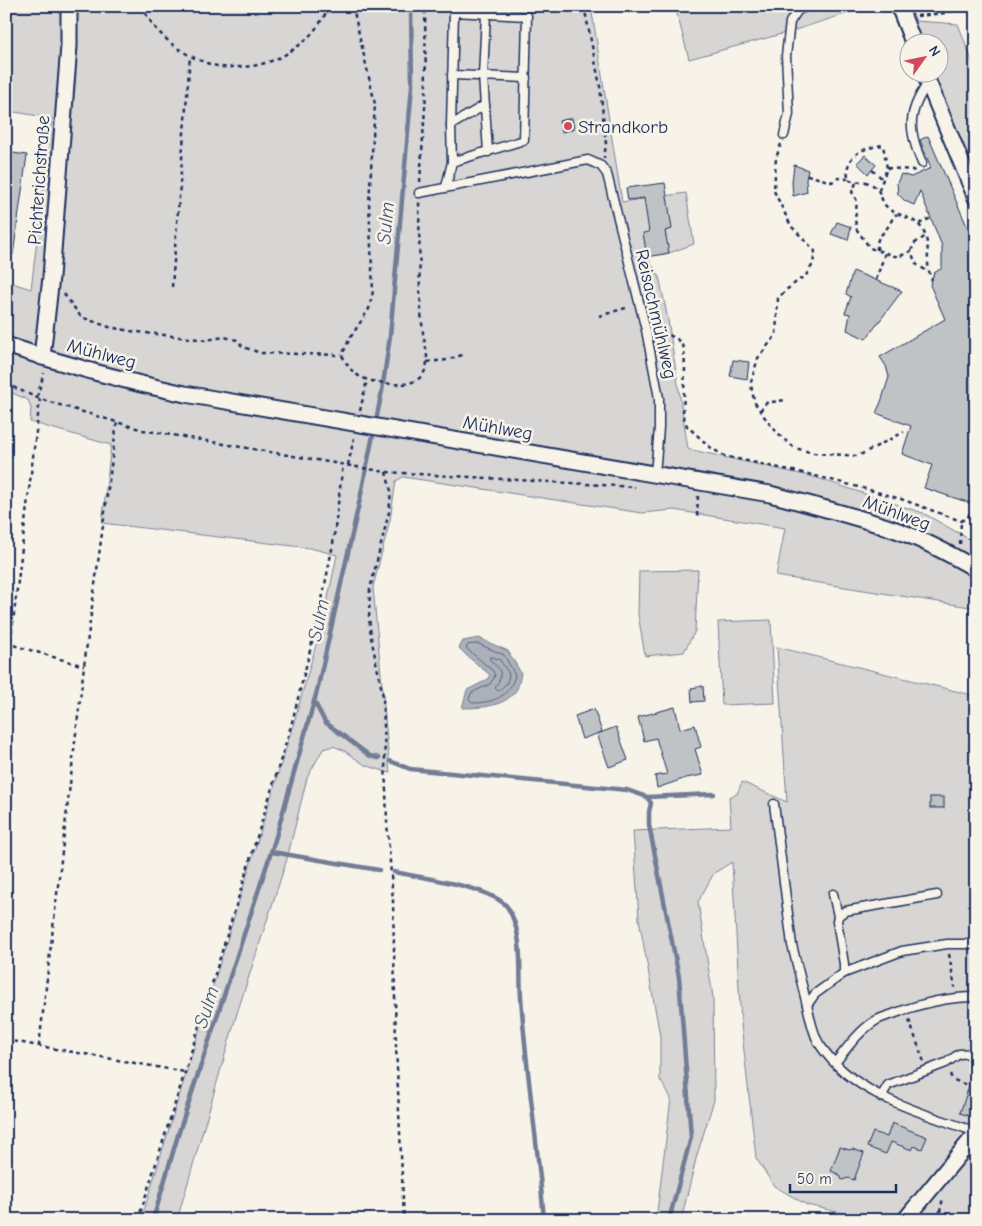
<svg xmlns="http://www.w3.org/2000/svg" width="982" height="1226" font-family="'Comic Neue',sans-serif">
<rect width="100%" height="100%" fill="#f7f3e8"/>
<filter id="ink" filterUnits="userSpaceOnUse"><feTurbulence type="fractalNoise" baseFrequency=".02" numOctaves="2"/><feDisplacementMap in="SourceGraphic" scale="10" xChannelSelector="R" yChannelSelector="G"/><feConvolveMatrix kernelMatrix="1 2 1 2 8 2 1 2 1" color-interpolation-filters="sRGB"/></filter>
<g filter="url(#ink)">
<g fill="#d7d6d4" stroke="#798299">
<path d="M6 6H591L622 202 686 193 694 244 669 253 647 257 659 276 668 320 688 449 814 477 923 513 976 543V608L776 576 785 528 674 510 642 513 403 477 396 481 390 520 373 587 390 773 365 765 343 750 333 746 323 749 307 778 287 859 238 1010 177 1220H141L294 722 324 617 337 555 310 548 102 523 111 445 30 422 31 408 28 400 6 390V281L31 289 52 118 8 111 6 112Z"/>
<path d="M675 6H870L789 32 689 59Z"/>
<path d="M889 6H910L916 21 958 24 976 71V217L916 73 940 72V42H910L909 56Z"/>
<path d="M698 570 695 631 684 652 645 656 638 614 639 571Z"/>
<path d="M771 620 775 703 722 705 718 622Z"/>
<path d="M777 647 976 696V1220H873L807 1205 774 1186 756 1158 741 1024 732 862 714 873 698 902 713 997 714 1100 697 1155 681 1220H656L671 1098 660 1080V1036L639 919 633 831 731 827 729 797 737 794 742 782 787 802Z"/>
</g>
<path fill="#acb0b9" stroke="#727c95" d="M479 638 508 651 521 673C520 678 519 685 517 689 506 707 481 708 462 708L467 690 487 680 490 675 466 655 459 648 463 641Z"/>
<g fill="none" stroke-linecap="round" stroke-linejoin="round">
<g stroke="#556382" stroke-width="1">
<path d="M479 644 504 655 515 675C510 697 493 703 472 703L469 700 471 693 490 684 495 676 493 671 466 648 468 645Z"/>
<path d="M490 657H493L500 660 509 674 507 683 498 691 495 688C503 674 503 671 490 660Z"/>
</g>
<g stroke="#727c95" stroke-width="4.5">
<path d="M314 701 325 722 370 756 379 758"/>
<path d="M390 761 410 769 627 790 647 797 714 794"/>
<path d="M647 797 651 803 649 812V825L679 977 691 1137 669 1220"/>
<path d="M272 852 379 870"/>
<path d="M394 872C419 877 494 887 508 908 524 935 519 968 521 997 526 1072 538 1145 544 1220"/>
<path d="M153 1220 178 1135 275 840 317 691 360 499 382 391 390 336 412 86 411 6"/>
</g>
</g>
<g fill="#c0c3c5" stroke="#1b2f5e">
<path d="M572 118 574 129 562 132 559 121Z"/>
<path d="M928 136 976 247V486L970 503 924 488 932 465 902 454 911 426 876 413 881 402 889 377 886 366 880 357 945 319 930 285 934 273 942 268V246L920 191 914 205 905 201 898 194 897 183 901 174 911 177 931 168 920 140Z"/>
<path d="M6 152 27 155 13 255 6 254Z"/>
<path d="M865 155 876 165 868 174 857 163Z"/>
<path d="M794 165 808 170 806 180 807 192 793 196 792 182Z"/>
<path d="M665 183 672 229 665 231 669 253 647 257 643 233 649 232 644 198 628 200 626 188Z"/>
<path d="M837 222 851 227 848 240 831 234Z"/>
<path d="M853 271 902 291 866 339 847 330 850 314 845 313 851 297 846 294Z"/>
<path d="M733 360 749 362 747 379 730 376Z"/>
<path d="M703 686 704 701 692 702 691 688Z"/>
<path d="M675 707 680 729 695 725 701 747 695 749 703 775 686 778 657 788 655 776 667 774 656 738 644 741 638 717Z"/>
<path d="M594 709 602 732 582 739 575 716Z"/>
<path d="M616 727 628 760 609 767 597 734Z"/>
<rect x="930" y="797" width="14" height="11"/>
<path d="M974 1071H976V1105L972 1117 960 1113Z"/>
<path d="M892 1123 927 1137 922 1149 914 1146 912 1150 891 1142 886 1154 867 1147 873 1132 887 1137Z"/>
<path d="M840 1147 849 1150 852 1149 864 1153 854 1180 848 1178 842 1180 840 1175 831 1171Z"/>
</g>
<g fill="none" stroke-linecap="round" stroke-linejoin="round">
<defs>
<g id="service">
<path d="M486 14 483 76 488 152"/>
<path d="M452 75 526 78"/>
<path d="M451 125 485 105"/>
<path d="M784 135 789 114 786 56 790 22 798 10 809 6"/>
<path d="M922 163C908 130 907 113 928 83"/>
<path d="M446 187 452 162 451 125 454 12 527 16 524 140 452 162"/>
<path d="M419 193 588 160 601 166 607 174 646 330 659 398V428L655 474"/>
<path d="M774 804 792 945 807 1005"/>
<path d="M833 894 838 916 837 921 844 964V973L815 994 807 1005C810 1017 813 1035 820 1045 855 1097 921 1112 976 1132"/>
<path d="M838 916 845 911 937 895"/>
<path d="M844 973 902 951 947 944H976"/>
<path d="M835 1063C847 1048 859 1031 875 1021 880 1018 887 1016 893 1014 919 1004 947 997 976 997"/>
<path d="M881 1097 888 1085 946 1063 959 1054 976 1053"/>
</g>
<g id="minor">
<path d="M899 6 913 42"/>
<path d="M924 72 976 198"/>
<path d="M6 345C65 365 124 381 185 394L770 494C812 505 855 516 896 530 924 540 950 554 976 569"/>
<path d="M42 357 51 277 69 46V6"/>
<path d="M905 1220 976 1134"/>
</g>
</defs>
<use href="#service" stroke="#1b2f5e" stroke-width="11"/>
<use href="#minor" stroke="#1b2f5e" stroke-width="19"/>
<g stroke="#1b2f5e" stroke-width="2.5" stroke-dasharray="4 4" stroke-linecap="butt">
<path d="M142 6C155 36 185 58 217 66 223 68 230 67 236 67 275 68 314 43 329 6"/>
<path d="M355 6 354 12 375 104 369 203 373 291 369 309 350 338 342 355C352 376 362 380 384 383 396 385 415 386 423 374 431 363 425 345 423 333 418 290 420 245 419 202"/>
<path d="M584 6 600 86 606 144 604 158"/>
<path d="M917 16 945 13 968 6"/>
<path d="M781 144 776 158 774 191 791 226 815 251 813 264 807 274 786 290 778 298 776 335 758 358 751 382 752 392 755 403 768 422 780 436 795 448 814 453 858 456 904 432"/>
<path d="M887 168 913 170 916 175"/>
<path d="M872 170 883 179"/>
<path d="M807 175 832 182 838 178 848 179"/>
<path d="M420 182 426 93 425 6"/>
<path d="M856 183 852 192 857 201 855 220 857 230 870 248 898 257 911 251 916 264 927 271"/>
<path d="M879 190 887 168 883 145C870 147 851 151 848 167 847 170 848 175 848 179 857 184 860 180 866 182 884 188 878 200 888 208 902 219 920 216 926 238 930 252 925 266 932 280"/>
<path d="M919 224 931 218"/>
<path d="M877 250C877 235 879 239 887 228 890 224 892 218 897 214"/>
<path d="M911 251 915 243 926 236"/>
<path d="M876 280 885 253"/>
<path d="M172 287 190 56"/>
<path d="M64 294 81 317 109 327 130 331 206 340 224 337 237 340 243 347 261 353 342 355"/>
<path d="M599 316 629 307"/>
<path d="M655 328 677 339 684 348 685 368 683 415 687 426 710 447 724 456 812 475 866 489 901 499 961 521 968 517 976 524"/>
<path d="M427 362 447 360 465 354"/>
<path d="M6 384 40 399 143 430 386 472 635 487"/>
<path d="M37 397 44 373"/>
<path d="M360 411 367 380"/>
<path d="M760 411 766 403 785 400"/>
<path d="M348 465 354 438"/>
<path d="M386 472 391 491 389 512 370 589 369 617 371 637 383 696 387 822 393 901 396 1046 404 1220"/>
<path d="M697 516 698 495"/>
<path d="M968 517 976 500"/>
<path d="M960 544 961 521"/>
<path d="M6 643 84 666"/>
<path d="M6 680 40 399"/>
<path d="M949 954 955 988"/>
<path d="M909 1020 924 1062"/>
<path d="M6 1040 185 1072"/>
<path d="M39 1046 84 666 117 422"/>
<path d="M950 1074 952 1079 973 1088 974 1086"/>
<path d="M969 1086 976 1067"/>
<path d="M138 1220 185 1072 291 726 319 615 333 544 343 464"/>
<path d="M938 1220 943 1198"/>
</g>
<use href="#service" stroke="#f7f3e8" stroke-width="8"/>
<use href="#minor" stroke="#f7f3e8" stroke-width="15"/>
</g>
</g>
<circle fill="#d1495b" stroke="#f7f3e8" stroke-width="2" cx="568" cy="126" r="5"/>
<g text-anchor="middle" stroke-width="5" stroke-linejoin="round" paint-order="stroke">
<g font-size="19" fill="#1b2f5e" stroke="#f7f3e8" text-anchor="start">
<text x="578" y="133">Strandkorb</text>
</g>
<g font-size="19" fill="#1b2f5e" stroke="#f7f3e8">
<text transform="translate(38 180) rotate(-86)" y="7">Pichterichstraße</text>
<text transform="translate(657 314) rotate(77)" y="7">Reisachmühlweg</text>
<text transform="translate(102 353) rotate(15)" y="7">Mühlweg</text>
<text transform="translate(498 427) rotate(10)" y="7">Mühlweg</text>
<text transform="translate(897 512) rotate(20)" y="7">Mühlweg</text>
</g>
<g font-size="20" font-style="italic" fill="#465679" stroke="#f7f3e8">
<text transform="translate(385 223) rotate(-85)" y="7">Sulm</text>
<text transform="translate(318 620) rotate(-78)" y="7">Sulm</text>
<text transform="translate(206 1007) rotate(-72)" y="7">Sulm</text>
</g>
</g>
<rect width="982" height="1226" fill="none" stroke="#f7f3e8" stroke-width="25"/>
<rect x="12" y="12" width="957" height="1201" fill="none" stroke="#1b2f5e" stroke-width="2" filter="url(#ink)"/>
<g transform="translate(924 58) rotate(57)"><circle r="24" fill="#f7f3e8" stroke="#9fa5b1"/>
<path d="M0-4L9 19L0 12L-9 19Z" fill="#d1495b"/>
<text y="-8" font-size="14" font-weight="bold" text-anchor="middle" fill="#1b2f5e">N</text>
</g>
<path d="M790 1184v8h106v-8" fill="none" stroke="#1b2f5e" stroke-width="2.5"/>
<text x="797" y="1184" font-size="15" fill="#1b2f5e" stroke="#f7f3e8" stroke-width="4" paint-order="stroke">50 m</text>
</svg>
